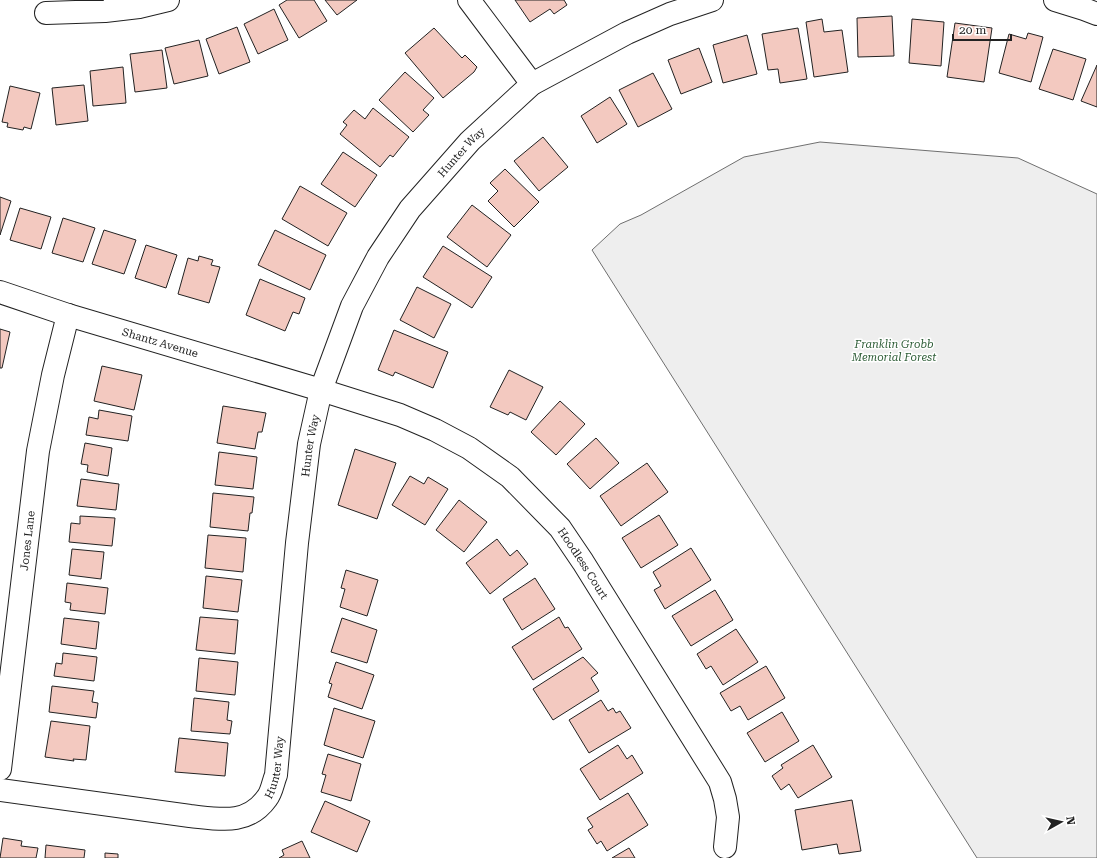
<svg xmlns="http://www.w3.org/2000/svg" width="1097" height="858" font-family="'Roboto Serif',serif">
<rect width="100%" height="100%" fill="#fff"/>
<path fill="#eee" stroke="#6f6f6f" d="M820 142 1018 158 1097 194V858H977L592 250 620 224 641 215 744 157Z"/>
<g fill="#f3c9c0" stroke="#222">
<path d="M287 0H314L327 21 299 38 279 5Z"/>
<path d="M325 0H357L337 15Z"/>
<path d="M515 0H564L567 5 554 14 550 9 530 22Z"/>
<path d="M274 9 288 40 258 54 244 24Z"/>
<path d="M892 16 894 56 858 57 857 18Z"/>
<path d="M822 19 824 32 842 30 848 72 814 77 806 22Z"/>
<path d="M912 19 944 22 941 66 909 63Z"/>
<path d="M955 23 992 28 984 82 947 77Z"/>
<path d="M237 27 250 62 219 74 206 39Z"/>
<path d="M434 28 462 58 465 55 477 67 474 72 443 98 405 53Z"/>
<path d="M798 28 807 79 780 83 778 69 768 70 762 34Z"/>
<path d="M1028 33 1043 37 1031 82 999 73 1009 34 1026 39Z"/>
<path d="M747 35 757 74 723 83 713 45Z"/>
<path d="M199 40 208 76 174 84 165 48Z"/>
<path d="M699 48 712 82 681 94 668 60Z"/>
<path d="M1053 49 1086 59 1073 100 1039 89Z"/>
<path d="M162 50 167 88 135 92 130 54Z"/>
<path d="M1097 65V107L1081 101Z"/>
<path d="M123 67 126 103 93 106 90 71Z"/>
<path d="M405 72 434 98 423 110 429 115 413 132 379 100Z"/>
<path d="M653 73 672 109 638 127 619 90Z"/>
<path d="M84 85 88 121 56 125 52 88Z"/>
<path d="M10 86 40 93 31 129 24 127 23 130 7 127 8 123 2 122Z"/>
<path d="M610 97 627 124 597 143 581 116Z"/>
<path d="M373 108 409 137 393 157 390 155 380 167 340 134 347 125 343 122 354 110 365 119Z"/>
<path d="M543 137 568 167 539 191 514 161Z"/>
<path d="M343 152 377 175 355 207 321 184Z"/>
<path d="M505 169 539 202 514 227 488 201 498 191 490 183Z"/>
<path d="M300 186 347 213 328 246 282 219Z"/>
<path d="M0 197 11 201 0 235Z"/>
<path d="M472 205 511 235 487 267 447 237Z"/>
<path d="M20 208 51 217 41 249 10 240Z"/>
<path d="M63 218 95 228 83 262 52 253Z"/>
<path d="M104 230 136 240 124 274 92 264Z"/>
<path d="M275 230 326 255 310 290 258 265Z"/>
<path d="M146 245 177 255 166 288 135 278Z"/>
<path d="M443 246 492 277 472 308 423 277Z"/>
<path d="M199 256 213 260 211 265 220 267 209 303 178 294 188 258 198 261Z"/>
<path d="M260 279 305 298 299 314 293 312 285 331 246 315Z"/>
<path d="M417 287 451 304 434 338 400 320Z"/>
<path d="M0 329 10 332 2 368H0Z"/>
<path d="M394 330 448 352 433 388 395 372 393 376 378 370Z"/>
<path d="M102 366 142 375 134 410 94 401Z"/>
<path d="M509 370 543 387 526 420 510 412 508 415 490 407Z"/>
<path d="M560 401 585 424 556 455 531 432Z"/>
<path d="M223 406 266 413 262 432H258L255 449 217 443Z"/>
<path d="M99 410 132 416 128 441 86 435 89 417 98 419Z"/>
<path d="M596 438 619 463 590 489 567 464Z"/>
<path d="M85 443 112 448 108 476 87 472 88 465 81 464Z"/>
<path d="M355 449 396 463 377 519 338 505Z"/>
<path d="M219 452 257 457 253 489 215 485Z"/>
<path d="M647 463 668 492 621 526 600 496Z"/>
<path d="M410 476 424 484 428 477 448 489 425 525 392 505Z"/>
<path d="M81 479 119 484 116 510 77 506Z"/>
<path d="M213 493 254 497 252 513H250L248 531 210 527Z"/>
<path d="M459 500 487 522 464 552 436 530Z"/>
<path d="M659 515 678 545 641 568 622 538Z"/>
<path d="M80 516 115 518 112 546 69 542 71 523 80 524Z"/>
<path d="M208 535 246 538 243 572 205 568Z"/>
<path d="M497 539 510 556 517 550 528 564 490 594 466 563Z"/>
<path d="M691 548 711 580 665 609 654 590 661 586 653 572Z"/>
<path d="M72 549 104 552 101 579 69 575Z"/>
<path d="M346 570 378 580 367 616 340 607 345 589 341 588Z"/>
<path d="M206 576 242 580 238 612 203 608Z"/>
<path d="M535 578 555 609 522 630 503 599Z"/>
<path d="M67 583 108 588 105 614 70 610 71 603 65 602Z"/>
<path d="M715 590 733 620 691 646 672 616Z"/>
<path d="M200 617 238 620 235 654 196 650Z"/>
<path d="M559 617 565 628 568 627 582 649 533 680 512 647Z"/>
<path d="M64 618 99 622 96 649 61 644Z"/>
<path d="M342 618 377 630 367 663 331 652Z"/>
<path d="M736 629 758 662 723 685 711 666 706 669 697 654Z"/>
<path d="M63 653 97 657 94 681 54 676 56 663 62 664Z"/>
<path d="M583 657 598 673 591 678 599 691 553 720 533 689Z"/>
<path d="M199 658 238 662 235 695 196 691Z"/>
<path d="M336 662 374 675 362 709 328 697 332 684 329 683Z"/>
<path d="M766 666 785 698 748 720 740 706 731 711 720 693Z"/>
<path d="M52 686 94 691 92 702 98 703 96 718 49 712Z"/>
<path d="M194 698 229 702 227 720 232 721 230 734 191 731Z"/>
<path d="M601 700 608 711 613 708 616 713 620 711 631 728 589 753 569 720Z"/>
<path d="M334 708 375 721 363 758 324 745Z"/>
<path d="M782 712 799 741 765 762 747 733Z"/>
<path d="M51 721 90 726 86 760 73 759 74 761 45 757Z"/>
<path d="M179 738 228 743 225 776 175 772Z"/>
<path d="M618 745 627 759 632 755 643 773 600 800 580 769Z"/>
<path d="M813 745 832 777 798 798 789 784 781 790 772 776 783 768 781 765Z"/>
<path d="M328 754 361 764 351 801 321 792 326 775 322 774Z"/>
<path d="M628 793 648 825 607 851 601 841 597 844 588 830 593 827 587 818Z"/>
<path d="M852 800 861 851 839 854 837 844 802 850 795 810Z"/>
<path d="M325 801 370 821 357 852 311 832Z"/>
<path d="M3 838 22 841 21 846 38 848 36 858H0Z"/>
<path d="M302 841 310 858H279L284 855 282 850Z"/>
<path d="M46 845 85 850 84 858H45Z"/>
<path d="M629 848 635 858H612Z"/>
<path d="M105 853 118 854V858H105Z"/>
</g>
<g fill="none" stroke-linecap="round" stroke-linejoin="round">
<defs>
<g id="minor">
<path d="M469 0 532 84"/>
<path d="M1055 0 1084 9 1097 14"/>
<path d="M46 13 105 11 139 7 168 0"/>
<path id="s1" d="M0 292 68 315 321 390 400 415 435 430 469 448 510 477 560 528 583 562 720 782 725 799 728 817 725 847"/>
<path id="s2" d="M0 769 38 451 53 375 68 315"/>
<path id="s3" d="M0 790 190 816C219 819 247 826 267 798 272 792 273 782 276 775L297 543 309 444 321 390 352 306 378 257 410 209 470 141 532 84 627 33 670 14 712 0"/>
</g>
</defs>
<use href="#minor" stroke="#222" stroke-width="24"/>
<use href="#minor" stroke="#fff" stroke-width="22"/>
</g>
<g text-anchor="middle" stroke-width="3" stroke-linejoin="round" paint-order="stroke">
<g font-size="11" fill="#222" stroke="#fff">
<text dy="4" stroke="none"><textPath href="#s3" startOffset="968">Hunter Way</textPath></text>
<text dy="4" stroke="none"><textPath href="#s1" startOffset="168">Shantz Avenue</textPath></text>
<text dy="4" stroke="none"><textPath href="#s3" startOffset="632">Hunter Way</textPath></text>
<text dy="4" stroke="none"><textPath href="#s2" startOffset="230">Jones Lane</textPath></text>
<text dy="4" stroke="none"><textPath href="#s1" startOffset="659">Hoodless Court</textPath></text>
<text dy="4" stroke="none"><textPath href="#s3" startOffset="308">Hunter Way</textPath></text>
</g>
<g font-size="11" font-style="italic" fill="#2f5e38" stroke="#fff">
<text x="894" y="348">Franklin Grobb<tspan x="894" dy="13">Memorial Forest</tspan></text>
</g>
</g>
<g transform="translate(1061 822) rotate(82)" stroke="#ffffff" stroke-width="3" paint-order="stroke">
<path d="M0-3L7 15L0 10L-7 15Z" fill="#222222"/>
<text y="-6" font-size="11" font-weight="bold" text-anchor="middle" fill="#222222">N</text>
</g>
<path d="M953 34v6h58v-6" fill="none" stroke="#222222" stroke-width="2"/>
<text x="959" y="34" font-size="12" fill="#222222" stroke="#ffffff" stroke-width="3" paint-order="stroke">20 m</text>
</svg>
